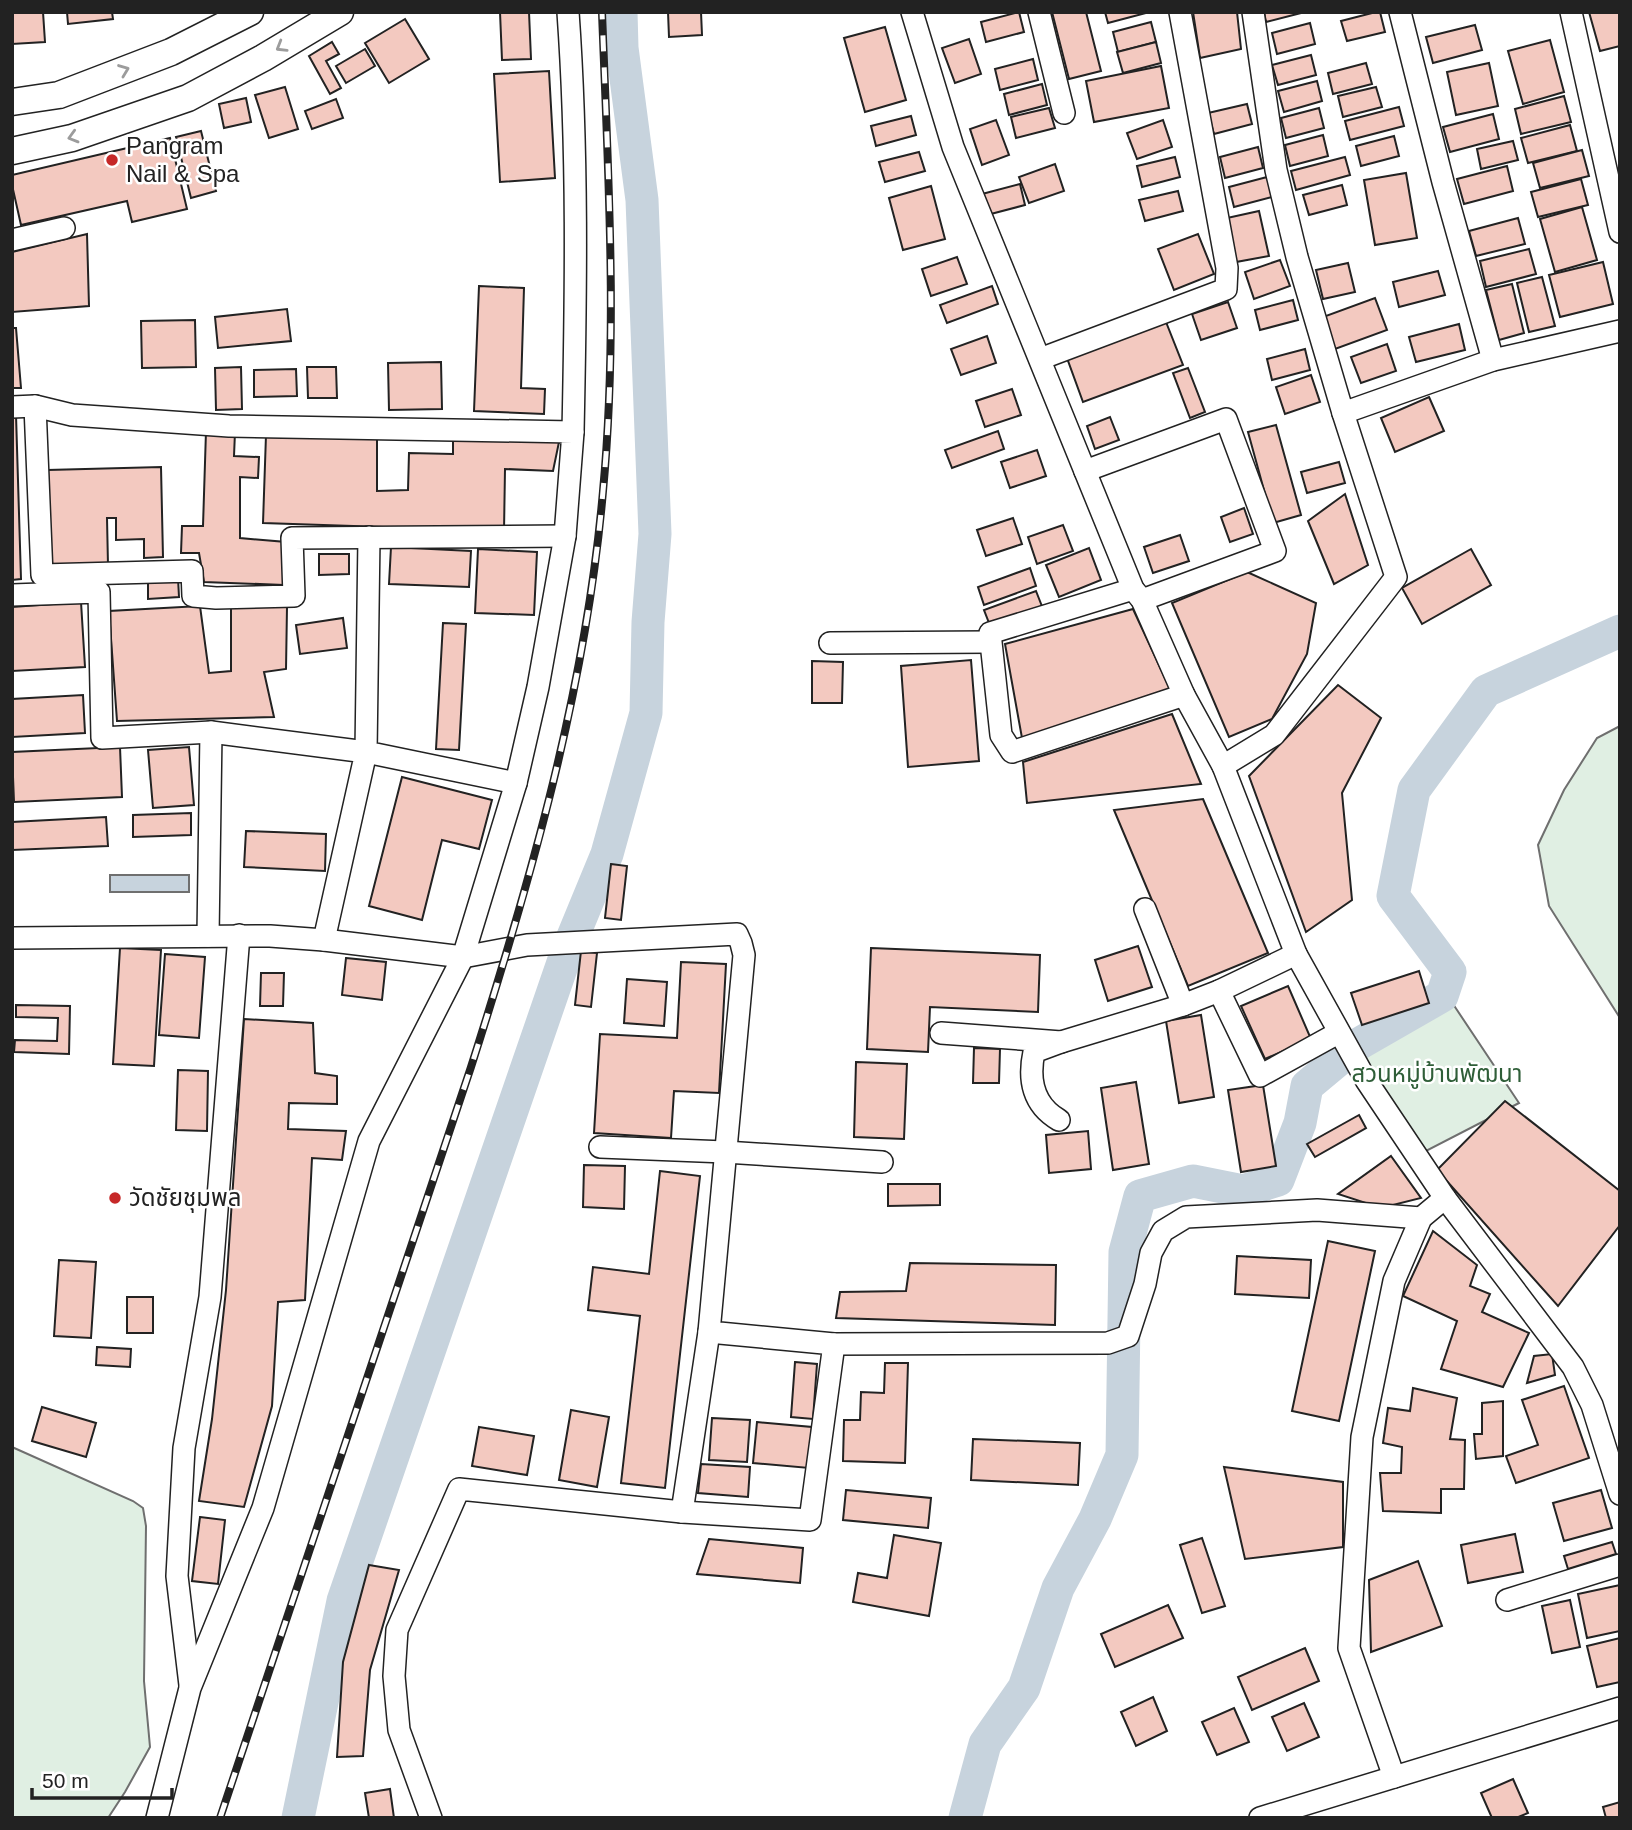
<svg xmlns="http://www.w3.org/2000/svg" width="1632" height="1830" font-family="Arial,'Noto Sans Thai',sans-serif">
<rect width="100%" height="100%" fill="#fff"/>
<g fill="#e0efe3" stroke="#6f6f6f" stroke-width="2">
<path d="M1620 726V1018L1549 906 1538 845 1564 790 1597 738Z"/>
<path d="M1449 998 1519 1103 1426 1151 1355 1046Z"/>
<path d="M12 1447 133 1501 143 1508 146 1526 144 1681 150 1747 125 1792 108 1818H12Z"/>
</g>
<rect fill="#c7d3dd" stroke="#6f6f6f" stroke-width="2" x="110" y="875" width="79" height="17"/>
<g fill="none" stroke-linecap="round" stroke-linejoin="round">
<g stroke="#c7d3dd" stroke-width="33">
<path d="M298 1818 343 1601 567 951 607 854 646 713 648 622 655 534 642 200 622 48 621 12"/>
<path d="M965 1818 985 1744 1024 1688 1058 1588 1095 1519 1122 1455 1125 1252 1140 1196 1193 1181 1243 1191 1278 1180 1300 1123 1307 1086 1355 1046 1442 996 1450 972 1393 896 1414 790 1486 691 1620 631"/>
</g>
</g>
<g fill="#f3c9c0" stroke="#222" stroke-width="2">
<path d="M12 12H43L45 42 12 44Z"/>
<path d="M67 12H112L113 19 68 24Z"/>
<path d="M500 12H529L531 59 502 60Z"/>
<path d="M668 12H701L702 35 669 37Z"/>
<path d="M1019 12 1024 32 986 42 981 22Z"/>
<path d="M1052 12H1086L1101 71 1069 79Z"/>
<path d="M1105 12H1146V13L1108 23Z"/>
<path d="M1193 12H1237L1241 49 1200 58Z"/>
<path d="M1264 12H1305L1266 22Z"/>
<path d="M1376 12H1380L1385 32 1347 41 1341 21Z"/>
<path d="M1589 12H1620V46L1600 51Z"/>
<path d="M405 19 429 59 389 83 365 43Z"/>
<path d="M1151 22 1156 42 1118 52 1113 32Z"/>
<path d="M1310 23 1315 44 1277 54 1272 33Z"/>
<path d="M1475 25 1482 50 1433 63 1426 37Z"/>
<path d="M885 27 906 100 865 112 844 38Z"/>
<path d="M969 39 981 74 955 83 942 48Z"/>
<path d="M1550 40 1564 92 1523 104 1508 51Z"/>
<path d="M332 42 339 54 326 61 341 88 330 94 309 56Z"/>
<path d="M1156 42 1161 63 1123 73 1117 52Z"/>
<path d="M365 49 375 66 346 83 336 66Z"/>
<path d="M1311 55 1316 75 1278 85 1272 65Z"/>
<path d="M1033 59 1038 80 1000 90 995 69Z"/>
<path d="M1366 63 1372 84 1333 94 1328 73Z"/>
<path d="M1489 63 1498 106 1456 115 1447 72Z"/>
<path d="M1161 66 1169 108 1094 122 1086 81Z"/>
<path d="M549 71 555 178 500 182 494 74Z"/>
<path d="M1317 81 1322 101 1284 112 1278 91Z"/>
<path d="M1042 84 1047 105 1009 115 1004 94Z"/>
<path d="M285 87 298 129 269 138 255 95Z"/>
<path d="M1376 87 1382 107 1343 117 1338 96Z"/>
<path d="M1564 96 1571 122 1521 134 1515 109Z"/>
<path d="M246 98 251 122 224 128 219 104Z"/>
<path d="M336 99 343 118 312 129 305 111Z"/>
<path d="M1247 104 1252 124 1214 134 1208 113Z"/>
<path d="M1399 107 1404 126 1350 140 1345 121Z"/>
<path d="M1049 108 1055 128 1016 138 1011 117Z"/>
<path d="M1319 108 1324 128 1286 138 1281 118Z"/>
<path d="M1493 114 1499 139 1450 152 1443 127Z"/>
<path d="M911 116 916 135 876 146 871 126Z"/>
<path d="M996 120 1009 155 982 165 970 129Z"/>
<path d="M1163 120 1172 147 1137 159 1127 133Z"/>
<path d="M1570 125 1577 151 1528 163 1521 138Z"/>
<path d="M201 131 216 191 191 198 176 137Z"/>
<path d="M1323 135 1328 156 1290 166 1285 145Z"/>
<path d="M1394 136 1399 156 1361 166 1356 146Z"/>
<path d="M170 138 187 209 132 222 127 201 21 225 12 185V175Z"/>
<path d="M1513 141 1518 160 1481 169 1477 149Z"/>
<path d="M1258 147 1263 168 1225 178 1220 157Z"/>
<path d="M1582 150 1589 176 1540 188 1533 163Z"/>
<path d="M919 152 925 171 885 182 879 162Z"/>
<path d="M1175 157 1180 177 1142 187 1137 166Z"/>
<path d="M1345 157 1350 175 1296 190 1291 171Z"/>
<path d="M1055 164 1064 191 1029 203 1019 177Z"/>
<path d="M1507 166 1513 191 1464 204 1457 179Z"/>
<path d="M1406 173 1417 238 1375 245 1364 180Z"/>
<path d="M1267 177 1272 197 1234 207 1229 187Z"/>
<path d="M1581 179 1588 205 1538 217 1531 192Z"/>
<path d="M1020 184 1025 205 987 215 982 194Z"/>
<path d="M1342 185 1347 205 1309 215 1303 195Z"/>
<path d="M931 186 945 239 903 250 889 198Z"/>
<path d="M1178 191 1183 211 1145 221 1139 200Z"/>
<path d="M1582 207 1597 260 1555 272 1540 219Z"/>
<path d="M1259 211 1269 256 1236 262 1227 218Z"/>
<path d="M1518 218 1525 244 1476 256 1469 231Z"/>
<path d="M87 234 89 306 12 312V252Z"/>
<path d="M1198 234 1214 274 1174 290 1158 249Z"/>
<path d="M1529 249 1536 274 1486 287 1480 261Z"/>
<path d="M957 257 967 284 931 296 922 269Z"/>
<path d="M1280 260 1290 286 1254 299 1245 272Z"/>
<path d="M1603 262 1613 304 1560 317 1549 275Z"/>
<path d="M1348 263 1355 292 1323 299 1316 270Z"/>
<path d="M1438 271 1445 295 1399 307 1393 282Z"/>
<path d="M1542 277 1555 326 1529 332 1517 283Z"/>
<path d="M1512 284 1524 333 1499 340 1486 290Z"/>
<path d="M479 286 524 288 521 388 545 389 544 414 474 411Z"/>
<path d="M992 286 998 304 947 323 940 305Z"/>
<path d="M1375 298 1387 330 1335 349 1323 317Z"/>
<path d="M1293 300 1298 320 1260 330 1255 310Z"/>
<path d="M1228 302 1237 328 1201 340 1192 314Z"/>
<path d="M287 309 291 341 218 348 215 317Z"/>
<path d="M195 320 196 367 142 368 141 321Z"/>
<path d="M1166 322 1183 365 1083 402 1067 358Z"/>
<path d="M1459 324 1465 350 1416 362 1409 337Z"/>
<path d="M12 328H16L21 388H12Z"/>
<path d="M987 336 996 363 961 375 951 349Z"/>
<path d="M1387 344 1396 371 1361 383 1351 357Z"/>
<path d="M1305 349 1310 370 1272 380 1267 359Z"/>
<path d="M441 362 442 409 389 410 388 363Z"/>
<path d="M241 367 242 409 216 410 215 368Z"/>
<path d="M307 367H336L337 398H308Z"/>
<path d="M1188 368 1205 412 1190 418 1173 373Z"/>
<path d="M296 369 297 396 254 397V370Z"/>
<path d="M1311 375 1320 402 1285 414 1276 387Z"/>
<path d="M1012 389 1021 415 985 427 976 401Z"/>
<path d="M1429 397 1444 431 1395 452 1381 418Z"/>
<path d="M12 415H16L21 579 12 580Z"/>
<path d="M1110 417 1119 440 1095 449 1087 426Z"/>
<path d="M1276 425 1301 515 1273 523 1248 432Z"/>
<path d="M206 431 235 432 234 456 259 457 258 478 240 477V538L286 542 284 585 204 582 199 553H181L182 526H203Z"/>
<path d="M998 431 1004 449 952 468 945 450Z"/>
<path d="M266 435 377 438V491L408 490 409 453 453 454V440L559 442 553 471 505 469 504 531 263 523Z"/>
<path d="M1037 450 1046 476 1010 488 1001 462Z"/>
<path d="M1339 462 1345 483 1307 493 1301 472Z"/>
<path d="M161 467 163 557 144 558V539L116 540V518H107L108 565 50 567 48 470Z"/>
<path d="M1345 494 1368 565 1334 584 1308 521Z"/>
<path d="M1244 508 1253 534 1230 542 1221 517Z"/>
<path d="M1013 518 1022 544 986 556 977 530Z"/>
<path d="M1063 525 1073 551 1037 564 1028 537Z"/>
<path d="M1180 535 1189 561 1153 573 1144 547Z"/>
<path d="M391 547 471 551 469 587 389 584Z"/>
<path d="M1089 548 1101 580 1059 597 1046 565Z"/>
<path d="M478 549 537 552 534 615 475 613Z"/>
<path d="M1471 549 1491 585 1422 624 1402 588Z"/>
<path d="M319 554H349V574L319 575Z"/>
<path d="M1030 568 1036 586 984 605 978 587Z"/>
<path d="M1247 572 1316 603 1307 654 1272 719 1229 737 1172 603Z"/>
<path d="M178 578 179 597 148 599V580Z"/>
<path d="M1036 591 1043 609 991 628 984 610Z"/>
<path d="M81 602 85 667 12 671V607Z"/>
<path d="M231 605 287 607 286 669 264 672 274 717 117 721 109 611 200 606 209 673 231 671Z"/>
<path d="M1133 609 1172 693 1022 738 1005 644Z"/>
<path d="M343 618 347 648 300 654 296 625Z"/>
<path d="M443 623 466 624 459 750 436 749Z"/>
<path d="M971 660 979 761 908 767 901 666Z"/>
<path d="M812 661 843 662 842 703H812Z"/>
<path d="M1338 685 1381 718 1342 793 1352 900 1306 932 1249 776Z"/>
<path d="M83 695 85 733 12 737V699Z"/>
<path d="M1172 714 1201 784 1027 803 1023 762Z"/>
<path d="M120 747 122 797 14 802 12 752Z"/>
<path d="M189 747 194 805 153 808 148 750Z"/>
<path d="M402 777 492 800 479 849 442 840 422 920 369 906Z"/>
<path d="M1203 799 1268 953 1188 986 1114 810Z"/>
<path d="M191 813V835L133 837V815Z"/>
<path d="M106 817 108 846 12 850V822Z"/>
<path d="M246 831 326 834 325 871 244 867Z"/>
<path d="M611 864 627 866 621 920 605 918Z"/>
<path d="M1138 946 1152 987 1108 1001 1095 960Z"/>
<path d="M120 948 161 950 154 1066 113 1064Z"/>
<path d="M871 948 1040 955 1038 1012 930 1007 928 1052 867 1049Z"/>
<path d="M581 951 597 953 591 1007 575 1005Z"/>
<path d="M165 954 205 957 199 1038 159 1035Z"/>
<path d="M346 958 386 962 382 1000 342 995Z"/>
<path d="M681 962 726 964 719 1093 674 1091 671 1138 594 1133 600 1034 677 1038Z"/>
<path d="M1419 971 1429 1003 1362 1025 1351 993Z"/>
<path d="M261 973H284L283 1006H260Z"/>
<path d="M627 979 667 982 664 1026 624 1023Z"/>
<path d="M1288 986 1311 1039 1265 1059 1241 1006Z"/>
<path d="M16 1005 70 1006 69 1054 14 1052 15 1040 57 1041 58 1018 16 1017Z"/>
<path d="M1201 1015 1214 1097 1179 1103 1166 1021Z"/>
<path d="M244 1019 313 1023 315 1073 337 1076V1104L289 1103 288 1129 346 1131 342 1160 312 1158 305 1300 278 1302 272 1406 244 1507 199 1501 212 1419 226 1290Z"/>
<path d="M974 1048 1000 1049 999 1083H973Z"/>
<path d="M856 1062 907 1064 904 1139 854 1137Z"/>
<path d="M178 1070 208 1071 207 1131 176 1130Z"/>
<path d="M1136 1082 1149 1164 1113 1170 1101 1088Z"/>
<path d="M1263 1085 1276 1166 1241 1172 1228 1090Z"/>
<path d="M1505 1101 1620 1191V1225L1558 1306 1437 1170Z"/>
<path d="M1359 1115 1366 1128 1315 1157 1307 1144Z"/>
<path d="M1088 1131 1091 1169 1049 1173 1046 1135Z"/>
<path d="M1391 1156 1421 1198 1381 1208 1338 1194Z"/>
<path d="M584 1165 625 1166 624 1209 583 1207Z"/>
<path d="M660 1171 700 1176 665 1488 621 1483 640 1316 588 1310 593 1267 649 1274Z"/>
<path d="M888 1184H940V1205L888 1206Z"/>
<path d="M1433 1231 1477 1265 1470 1286 1490 1294 1482 1312 1529 1333 1503 1387 1441 1369 1457 1321 1403 1296Z"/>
<path d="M1328 1241 1375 1251 1339 1421 1292 1411Z"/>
<path d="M1237 1256 1311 1260 1309 1298 1235 1294Z"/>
<path d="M59 1260 96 1262 91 1338 54 1336Z"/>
<path d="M910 1263 1056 1265 1055 1325 836 1318 840 1292 906 1291Z"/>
<rect x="127" y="1297" width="26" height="36"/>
<path d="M97 1347 131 1349 130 1367 96 1365Z"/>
<path d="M1552 1354 1555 1375 1527 1383 1534 1356Z"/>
<path d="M795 1362 817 1364 813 1419 791 1417Z"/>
<path d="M885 1363H908L905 1463 843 1461 844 1420H860L861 1392 884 1393Z"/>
<path d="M1564 1386 1589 1458 1516 1483 1506 1456 1538 1445 1522 1400Z"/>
<path d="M1413 1388 1457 1398 1450 1439 1465 1440 1464 1489H1441V1513L1383 1511 1380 1473H1401L1402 1447 1383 1443 1388 1408 1410 1411Z"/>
<path d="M1503 1401V1456L1476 1459 1474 1434H1482V1403Z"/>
<path d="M42 1407 96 1423 86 1457 32 1441Z"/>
<path d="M571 1410 609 1417 597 1487 559 1480Z"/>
<path d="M712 1418 750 1420 747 1462 709 1460Z"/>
<path d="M757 1422 812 1427 809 1468 753 1463Z"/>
<path d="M479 1427 534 1436 527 1475 472 1466Z"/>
<path d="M973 1439 1080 1443 1078 1485 971 1480Z"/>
<path d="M701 1464 750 1467 748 1497 698 1493Z"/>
<path d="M1224 1467 1343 1482V1547L1245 1559Z"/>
<path d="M846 1490 931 1498 928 1528 843 1520Z"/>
<path d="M1601 1490 1612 1528 1564 1541 1553 1503Z"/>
<path d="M200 1517 225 1520 218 1584 192 1581Z"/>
<path d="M1515 1534 1523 1572 1468 1583 1461 1545Z"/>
<path d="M894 1535 941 1543 929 1616 853 1602 858 1573 887 1578Z"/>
<path d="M1202 1538 1225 1606 1202 1613 1180 1545Z"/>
<path d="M709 1539 803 1548 800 1583 697 1574Z"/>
<path d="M1612 1542 1616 1554 1568 1569 1564 1556Z"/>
<path d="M1418 1561 1442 1626 1371 1652 1369 1580Z"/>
<path d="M369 1565 399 1570 370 1670 363 1756 337 1757 343 1662Z"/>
<path d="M1620 1585V1631L1587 1638 1578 1594Z"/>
<path d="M1570 1600 1580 1647 1552 1653 1542 1606Z"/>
<path d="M1168 1605 1183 1638 1115 1667 1101 1634Z"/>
<path d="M1620 1638V1682L1597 1687 1587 1646Z"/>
<path d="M1305 1648 1319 1681 1252 1710 1238 1677Z"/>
<path d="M1153 1697 1167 1731 1136 1746 1121 1712Z"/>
<path d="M1304 1703 1319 1737 1287 1751 1272 1717Z"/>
<path d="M1234 1708 1249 1742 1217 1755 1202 1722Z"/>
<path d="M1513 1779 1528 1813 1516 1818H1492L1481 1793Z"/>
<path d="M390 1789 394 1818H369L365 1793Z"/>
<path d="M1620 1802V1818H1606L1603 1807Z"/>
</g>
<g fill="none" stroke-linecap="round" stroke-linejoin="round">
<defs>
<g id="minor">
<path d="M568 12C578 152 576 292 573 432"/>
<path d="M912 12 953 147 1133 589 1142 600 1184 695 1223 766 1296 954 1366 1080 1445 1198 1573 1367 1592 1405 1620 1494"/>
<path d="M1039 12 1064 113"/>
<path d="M1400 12 1443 182 1493 360"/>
<path d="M1571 12 1620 232"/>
<path d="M12 240 64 228"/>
<path d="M1040 359 1226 289 1227 268 1180 12"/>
<path d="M35 406 42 575 192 571 193 596 216 598 294 596 292 538 565 536"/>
<path d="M12 407 35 406 72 415 229 426 573 432 565 536 538 687 516 783"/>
<path d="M1343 413 1493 360 1620 331"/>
<path d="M1085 471 1226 419 1275 551 1142 600"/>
<path d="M1133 589 990 633 1001 735 1012 752 1184 695"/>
<path d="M12 595 99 592 102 738 211 732 366 752 324 940"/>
<path d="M830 643 990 642"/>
<path d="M1223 766 1274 735 1396 577 1343 413 1297 257 1276 170 1253 12"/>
<path d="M1145 909 1183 1005"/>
<path d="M208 936 211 732"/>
<path d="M12 938 270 936 324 940 463 957 527 945 737 934 741 943 744 955 709 1332 834 1344 810 1520 682 1512 459 1489 397 1630 394 1676 399 1730 431 1818"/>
<path d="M1219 991 1260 1076 1338 1033"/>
<path d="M941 1033 1061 1042 1034 1052C1028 1080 1033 1105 1059 1120"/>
<path d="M1061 1042 1183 1005 1219 991 1296 954"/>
<path d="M600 1147 725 1152 882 1162"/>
<path d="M834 1344 1108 1343 1128 1336 1145 1284 1151 1253 1163 1231 1186 1217 1317 1210 1421 1218"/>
<path d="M682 1512 709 1332"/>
<path d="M1507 1600 1620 1565"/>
<path d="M190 1685 177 1576 184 1448 210 1297 239 935"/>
<path d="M1394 1777 1349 1648 1362 1437 1394 1281 1421 1218 1445 1198"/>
<path d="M157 1818 190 1688 263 1508 369 1141 463 957 516 783 366 752 369 537"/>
<path d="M1260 1818 1620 1708"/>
</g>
<g id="major">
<path d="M12 102 59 95 171 52 250 12"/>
<path d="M12 151 72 138 188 98 263 58 340 12"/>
</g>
</defs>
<use href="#minor" stroke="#222" stroke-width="24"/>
<use href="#major" stroke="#222" stroke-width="29"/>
<use href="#minor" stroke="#fff" stroke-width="21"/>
<use href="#major" stroke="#fff" stroke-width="26"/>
<defs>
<path id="rail" d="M220 1818 471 1067C531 879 586 688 603 491 618 332 608 172 602 12"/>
</defs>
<use href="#rail" stroke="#222" stroke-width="8"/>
<use href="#rail" stroke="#fff" stroke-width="5" stroke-dasharray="16" stroke-linecap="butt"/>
</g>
<defs><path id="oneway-chevron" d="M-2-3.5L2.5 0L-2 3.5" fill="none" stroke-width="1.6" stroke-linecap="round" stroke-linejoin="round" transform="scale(1.75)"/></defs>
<g stroke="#9c9c9c">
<use href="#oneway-chevron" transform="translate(281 47) rotate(149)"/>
<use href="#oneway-chevron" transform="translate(124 70) rotate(-21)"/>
<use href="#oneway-chevron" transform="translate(73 137) rotate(164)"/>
</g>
<g fill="#c62828" stroke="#fff" stroke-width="2.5">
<circle cx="112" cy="160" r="7"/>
<circle cx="115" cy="1198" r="7"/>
</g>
<g text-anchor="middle" stroke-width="5" stroke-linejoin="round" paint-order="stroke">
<g font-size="24" fill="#222" stroke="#fff" text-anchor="start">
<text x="126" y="154">Pangram<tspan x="126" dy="28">Nail &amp; Spa</tspan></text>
<text x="129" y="1206">วัดชัยชุมพล</text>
</g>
<g font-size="24" fill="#2f5e38" stroke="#fff">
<text x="1437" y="1082">สวนหมู่บ้านพัฒนา</text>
</g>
</g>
<rect width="1632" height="1830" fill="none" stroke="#222222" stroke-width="28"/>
<path d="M32 1788v10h140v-10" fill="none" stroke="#222222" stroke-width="3.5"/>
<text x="42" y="1788" font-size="21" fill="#222222" stroke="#ffffff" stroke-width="5" paint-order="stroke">50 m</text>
</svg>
